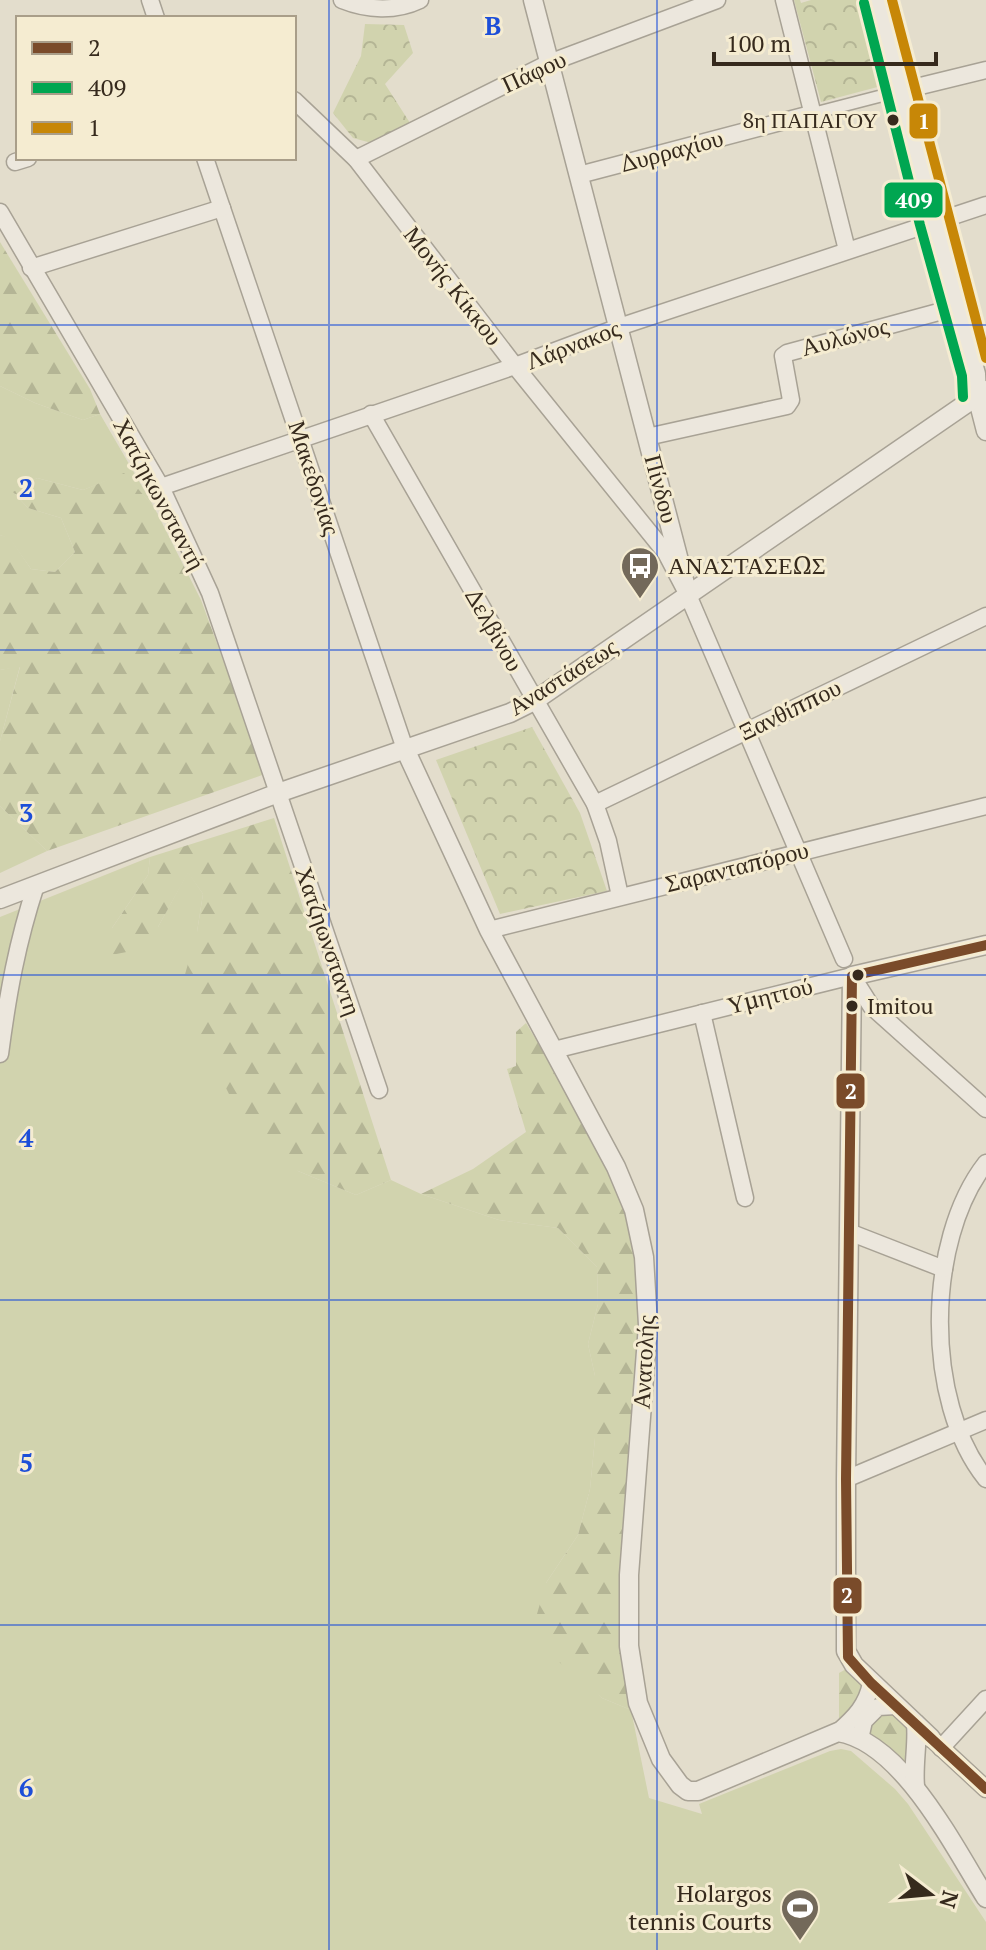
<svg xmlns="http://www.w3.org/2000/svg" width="986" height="1950" font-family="'PT Serif',serif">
<defs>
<pattern id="forest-firs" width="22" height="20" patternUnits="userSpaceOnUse" patternTransform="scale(2)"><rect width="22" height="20" fill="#d1d3ae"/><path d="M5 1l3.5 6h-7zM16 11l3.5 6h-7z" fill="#b4b595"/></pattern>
<pattern id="park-crowns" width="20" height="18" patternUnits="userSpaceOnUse" patternTransform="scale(2)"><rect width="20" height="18" fill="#d1d3ae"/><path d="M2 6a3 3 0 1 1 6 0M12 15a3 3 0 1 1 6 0" fill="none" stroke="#b4b595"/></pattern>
</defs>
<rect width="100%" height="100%" fill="#e3ddcc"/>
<g fill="#d1d3ae">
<path d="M0 386 35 403 83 420 100 414 154 507 124 474 83 490 37 478 14 493 28 508 61 518 75 552 55 572 31 569 10 539 0 535Z"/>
<path d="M20 666 0 741V670Z"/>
<path d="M0 806 47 851 0 873Z"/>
<path d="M150 857 148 875 112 928 158 927 188 872 203 894 197 932 298 1171 356 1195 391 1180 421 1194 499 1220 558 1228 597 1267 598 1304 588 1344 595 1376V1438L590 1489 578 1535 546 1583 584 1681 602 1698 631 1710 649 1798 702 1814 699 1804 830 1751 841 1749 851 1751 895 1789 908 1804 986 1922V1950H0V917Z"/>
</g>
<g fill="url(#forest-firs)">
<path d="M0 242 90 389 100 414 83 420 35 403 0 386Z"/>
<path d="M124 473 154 507 201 600 265 774 47 851 0 806V741L20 667 0 670V535L10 538 31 569 55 572 75 552 61 518 28 508 13 492 37 478 83 490Z"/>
<path d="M274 818 391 1180 356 1195 298 1171 244 1124 200 1036 184 978 197 932 203 894 188 873 158 927 137 950 111 955 112 928 148 875 150 857Z"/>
<path d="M526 1023 611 1166 637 1247 642 1327 622 1574 620 1641 631 1710 602 1698 559 1662 536 1637 537 1614 546 1583 578 1535 590 1489 595 1438V1376L588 1344 598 1304 597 1267 558 1228 499 1220 421 1194 473 1169 526 1132 507 1069 516 1066V1032Z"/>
<path d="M848 1668 862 1683C861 1697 853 1714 839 1720V1673Z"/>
<path d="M894 1711 911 1730 910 1768 865 1737C867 1721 879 1712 894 1711Z"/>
</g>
<g fill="url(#park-crowns)">
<path d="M794 0H800L801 3 811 0H863L885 85 821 102Z"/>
<path d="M365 24 404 25 413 53 385 84 412 126 379 145 353 138 333 113 361 56Z"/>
<path d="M532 727 580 813 607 891 500 914 436 760Z"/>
</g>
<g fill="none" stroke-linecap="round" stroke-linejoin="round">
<defs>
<path id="pedestrian" d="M811 114 900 91"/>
<g id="minor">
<path d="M150 0 156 18"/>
<path d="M342 0C367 10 395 12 420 0"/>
<path d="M784 0 847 250"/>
<path d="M900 91 986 70"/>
<path d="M294 100 356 159 515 366 666 553 688 595 844 959"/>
<path d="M205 158 405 749"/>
<path d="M356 159 549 63 717 0"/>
<path d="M15 162 28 158"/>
<path d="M579 175 811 114"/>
<path d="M0 212 161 487 210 593 379 1090"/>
<path d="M31 268 222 208"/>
<path d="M371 414 595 804 608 841 620 896"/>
<path d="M647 437 787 406 791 400 783 356 787 353 957 307"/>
<path d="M161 487 515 366 619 327 986 205"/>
<path d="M595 804 986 616"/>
<path d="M489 930 986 806"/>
<path d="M702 1013 745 1198"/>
<path d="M554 1050 852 976 871 1006 986 1109"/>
<path d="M0 1054C8 993 17 943 36 885"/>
<path d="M986 1163C925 1241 924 1402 986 1479"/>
<path d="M849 1232 944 1269"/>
<path d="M846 1479 986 1420"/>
<path d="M838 1732C855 1717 867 1705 871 1683"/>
<path d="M931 1738 986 1789"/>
<path d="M860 1739 864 1721 878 1707 896 1706"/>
<path d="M941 1748 986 1699"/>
</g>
<g id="tertiary">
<path d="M533 0 688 595"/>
<path d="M878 0 934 222 976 374 977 396 986 431"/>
<path d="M405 749 489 930 616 1167 634 1210 644 1257 648 1325 629 1575V1646L638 1703 661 1759 680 1785 688 1791H698L838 1732C902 1742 954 1847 986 1898"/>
<path d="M0 899 278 793 510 713 534 701 986 390"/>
<path d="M931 1738 854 1665 846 1651V1479L852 976 986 945"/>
<path d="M915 1786C913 1765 918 1743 916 1724"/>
</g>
</defs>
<use href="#pedestrian" stroke="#a8a295" stroke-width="14"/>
<use href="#minor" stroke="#a8a295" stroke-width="19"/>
<use href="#tertiary" stroke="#a8a295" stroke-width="21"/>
<use href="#pedestrian" stroke="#ece7dd" stroke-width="11"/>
<use href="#minor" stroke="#ece7dd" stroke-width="16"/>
<use href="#tertiary" stroke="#ece7dd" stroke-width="18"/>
<defs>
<path id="bus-1" d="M986 945 852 976 846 1479 848 1657 871 1683 986 1789"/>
<path id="bus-2" d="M864 3 920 225 962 376 963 397"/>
<path id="bus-3" d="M892 0 986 358"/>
</defs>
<use href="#bus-1" stroke="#f5ecd1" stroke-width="16"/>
<use href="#bus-2" stroke="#f5ecd1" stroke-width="16"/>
<use href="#bus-3" stroke="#f5ecd1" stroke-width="16"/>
<use href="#bus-1" stroke="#7a4b2a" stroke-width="10"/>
<use href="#bus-2" stroke="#00a651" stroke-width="10"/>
<use href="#bus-3" stroke="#c78707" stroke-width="10"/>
</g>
<path fill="none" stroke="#1d4ed8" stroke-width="2" stroke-opacity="0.55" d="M329 0V1950M657 0V1950M0 325H986M0 650H986M0 975H986M0 1300H986M0 1625H986"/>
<defs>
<symbol id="bus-pin" viewBox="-11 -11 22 30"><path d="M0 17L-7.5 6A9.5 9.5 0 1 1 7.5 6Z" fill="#73695a" stroke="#f5ecd1"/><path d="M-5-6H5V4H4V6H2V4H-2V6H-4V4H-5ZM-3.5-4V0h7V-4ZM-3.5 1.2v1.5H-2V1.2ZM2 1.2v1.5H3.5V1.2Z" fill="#fff"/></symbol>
<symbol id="stadium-pin" viewBox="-11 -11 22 30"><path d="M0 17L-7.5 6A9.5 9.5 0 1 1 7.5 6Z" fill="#73695a" stroke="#f5ecd1"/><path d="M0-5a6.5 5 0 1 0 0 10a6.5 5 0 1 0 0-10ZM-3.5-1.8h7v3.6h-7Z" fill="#fff"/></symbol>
</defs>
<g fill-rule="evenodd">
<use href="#bus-pin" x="618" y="544" width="44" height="60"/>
<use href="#stadium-pin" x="778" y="1886" width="44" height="60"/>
</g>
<g fill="#362a1d" stroke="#f5ecd1" stroke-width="3">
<circle cx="893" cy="120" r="7"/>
<circle cx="858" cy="975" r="7"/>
<circle cx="852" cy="1006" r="7"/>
</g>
<g text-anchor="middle" stroke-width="6" stroke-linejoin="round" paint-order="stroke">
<g font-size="22" fill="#362a1d" stroke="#f5ecd1" text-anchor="end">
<text x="878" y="128">8η ΠΑΠΑΓΟΥ</text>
<text x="867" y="1014" text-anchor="start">Imitou</text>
</g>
<g font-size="24" fill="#362a1d" stroke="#f5ecd1">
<text transform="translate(534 72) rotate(-25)" y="8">Πάφου</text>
<text transform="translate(672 151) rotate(-15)" y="8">Δυρραχίου</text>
<text transform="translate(453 286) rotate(52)" y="8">Μονής Κίκκου</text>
<text transform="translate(845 337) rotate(-15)" y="8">Αυλώνος</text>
<text transform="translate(573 345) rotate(-21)" y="8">Λάρνακος</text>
<text transform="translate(314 478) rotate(72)" y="8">Μακεδονίας</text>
<text transform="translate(661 489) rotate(75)" y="8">Πίνδου</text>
<text transform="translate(159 494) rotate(62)" y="8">Χατζηκωνσταντή</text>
<text transform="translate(494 630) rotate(60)" y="8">Δελβίνου</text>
<text transform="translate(563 677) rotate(-32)" y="8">Αναστάσεως</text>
<text transform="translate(790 710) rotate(-26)" y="8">Ξανθίππου</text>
<text transform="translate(737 867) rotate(-14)" y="8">Σαρανταπόρου</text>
<text transform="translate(328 941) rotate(71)" y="8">Χατζηωνσταντη</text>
<text transform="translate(770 996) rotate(-14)" y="8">Υμηττού</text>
<text transform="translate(644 1362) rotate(-87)" y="8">Ανατολής</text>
</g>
<g font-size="24" fill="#362a1d" stroke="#f5ecd1" text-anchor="start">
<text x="668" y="574">ΑΝΑΣΤΑΣΕΩΣ</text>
<text x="772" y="1902" text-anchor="end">Holargos<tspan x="772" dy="28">tennis Courts</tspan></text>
</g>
</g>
<g font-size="26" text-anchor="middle" font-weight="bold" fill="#1d4ed8" stroke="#f5ecd1" stroke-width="6" stroke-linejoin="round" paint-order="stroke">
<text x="493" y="35">B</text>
<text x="26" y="497">2</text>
<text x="26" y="822">3</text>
<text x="26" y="1147">4</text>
<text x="26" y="1472">5</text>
<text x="26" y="1797">6</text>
</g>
<g stroke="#f5ecd1" stroke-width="3">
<rect x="908" y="102" width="31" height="38" rx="8" fill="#c78707"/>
<rect x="883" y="181" width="61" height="38" rx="8" fill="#00a651"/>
<rect x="835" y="1072" width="31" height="38" rx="8" fill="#7a4b2a"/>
<rect x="832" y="1576" width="31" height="39" rx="8" fill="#7a4b2a"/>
</g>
<g font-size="22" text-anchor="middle" font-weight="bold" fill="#fff">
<text x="924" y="129">1</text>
<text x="914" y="208">409</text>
<text x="851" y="1099">2</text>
<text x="847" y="1603">2</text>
</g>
<rect x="16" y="16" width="280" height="144" fill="#f5ecd1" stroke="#a99e89" stroke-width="2"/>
<rect x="32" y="42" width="40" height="12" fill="#7a4b2a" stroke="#a99e89" stroke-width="2"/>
<text x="88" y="56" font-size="24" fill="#362a1d">2</text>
<rect x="32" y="82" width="40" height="12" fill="#00a651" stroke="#a99e89" stroke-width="2"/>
<text x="88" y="96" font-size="24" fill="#362a1d">409</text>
<rect x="32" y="122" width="40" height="12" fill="#c78707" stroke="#a99e89" stroke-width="2"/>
<text x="88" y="136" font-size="24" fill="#362a1d">1</text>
<g transform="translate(930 1894) rotate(106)" stroke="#f5ecd1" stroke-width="6" paint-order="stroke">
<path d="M0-6L14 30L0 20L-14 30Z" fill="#362a1d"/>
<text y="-12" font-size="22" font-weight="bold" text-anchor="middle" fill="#362a1d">N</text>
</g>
<path d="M714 52v12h222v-12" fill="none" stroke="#362a1d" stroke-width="4"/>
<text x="726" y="52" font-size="24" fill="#362a1d" stroke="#f5ecd1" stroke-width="6" paint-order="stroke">100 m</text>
</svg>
